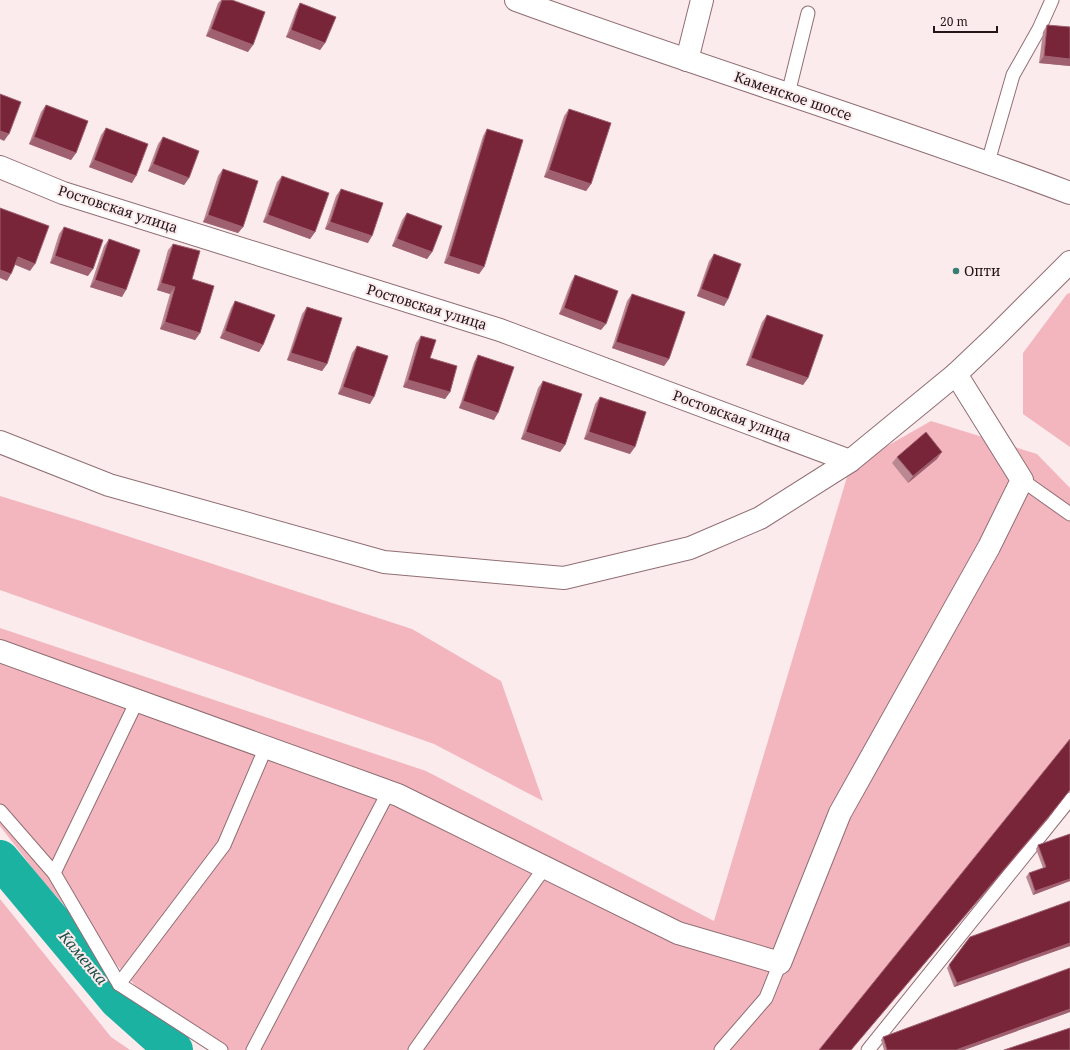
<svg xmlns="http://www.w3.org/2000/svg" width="1070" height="1050" font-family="'Noto Serif',serif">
<rect width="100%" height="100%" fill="#fbebed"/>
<g fill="#f3b6bf">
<path d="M1070 293V447L1023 414V353L1067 294Z"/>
<path d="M931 421 1037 454 1070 488V740L819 1050H209L147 999 41 879 0 826V628L426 771 714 921 850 467Z"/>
<path d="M0 496 81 521 412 629 501 681 543 801 434 744 0 590Z"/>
<path d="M0 899 111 1037 130 1050H0Z"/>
</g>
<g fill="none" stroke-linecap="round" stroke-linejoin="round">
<path stroke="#1cb2a2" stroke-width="38" d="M0 859 118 1000 174 1050"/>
<defs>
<g id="lane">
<path d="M788 94 808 13"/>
<path d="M988 162 1013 75 1039 29 1052 0"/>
<path d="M1022 480 1070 514"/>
<path d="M0 811 54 873 119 984 221 1050"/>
<path d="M54 873 137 701"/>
<path d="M119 984 224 845 266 747"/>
<path d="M253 1050 389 791"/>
<path d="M415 1050 545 867"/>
<path d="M721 1050 766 998 780 963"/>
<path d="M868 1050 1070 799"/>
</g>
<g id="street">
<path d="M687 60 702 0"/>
<path d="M0 167 63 193 500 330 850 461"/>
<path d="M0 442 109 485 384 562 564 578 690 548 760 518 850 461 956 374 995 337 1070 262"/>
<path d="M0 651 398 795 678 933 780 963 840 813 989 547 1022 480 956 374"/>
</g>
<path id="secondary" d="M516 0C699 67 887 124 1070 193"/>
</defs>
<use href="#lane" stroke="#916e73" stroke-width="15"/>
<use href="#street" stroke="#916e73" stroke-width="24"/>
<use href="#secondary" stroke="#916e73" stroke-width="24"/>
<use href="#lane" stroke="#fff" stroke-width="13"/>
<use href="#street" stroke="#fff" stroke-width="22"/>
<use href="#secondary" stroke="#fff" stroke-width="22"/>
</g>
<g fill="#ba8893">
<path d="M221 0H232L248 52 206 36 218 3Z"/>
<path d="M300 3 325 43 320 50 286 37 296 10Z"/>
<path d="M1047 25 1070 27V66L1039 63 1043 32Z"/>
<path d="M46 105 76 153 71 160 29 144 41 112Z"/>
<path d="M569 109 591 184 586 191 544 177 564 116Z"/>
<path d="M106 128 132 183 89 167 101 135Z"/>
<path d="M487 129 484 267 479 274 444 263 483 136Z"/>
<path d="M163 137 189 178 184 185 148 171 158 144Z"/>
<path d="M223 169 243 227 238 233 203 222 218 176Z"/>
<path d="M282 176 315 232 310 239 263 222 277 182Z"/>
<path d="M341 189 368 243 325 229 336 196Z"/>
<path d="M407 213 432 252 427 259 392 246 402 220Z"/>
<path d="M64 227 88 276 50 263 59 234Z"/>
<path d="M109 239 122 297 90 287 104 246Z"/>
<path d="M173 244 192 279 200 333 195 340 160 329 170 294 157 290 168 250Z"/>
<path d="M714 254 728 299 724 306 697 296 709 261Z"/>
<path d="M575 275 601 330 559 314 571 282Z"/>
<path d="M632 294 669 359 664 366 612 348 627 301Z"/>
<path d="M235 301 263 345 259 352 220 338 231 308Z"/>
<path d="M307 307 327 364 322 371 287 360 302 314Z"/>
<path d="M767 315 808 378 803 385 746 365 762 322Z"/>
<path d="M421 336 430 358 450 392 445 399 403 387 416 343Z"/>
<path d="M357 346 370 404 338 394 352 353Z"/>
<path d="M478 355 494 420 459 408 474 362Z"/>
<path d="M543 381 565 445 560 452 521 439 538 388Z"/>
<path d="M600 397 630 454 584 439 595 404Z"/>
<path d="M897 457 937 459 908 483 892 463Z"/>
<path d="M1070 834V881L1033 895 1026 877 1029 873 1043 868 1036 849 1038 845Z"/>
<path d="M1070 901V946L954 987 947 968 970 937Z"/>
<path d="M1070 1012 964 1050H884L881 1040 883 1037Z"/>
</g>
<g fill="#9f606f">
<path d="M211 29 253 45 248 52 206 36Z"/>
<path d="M291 30 325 43 320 50 286 37Z"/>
<path d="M1044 56 1070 59V66L1039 63Z"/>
<path d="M0 131 9 134 4 141 0 139Z"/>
<path d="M34 137 76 153 71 160 29 144Z"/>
<path d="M94 160 136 176 132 183 89 167Z"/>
<path d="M153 164 189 178 184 185 148 171Z"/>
<path d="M549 170 591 184 586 191 544 177Z"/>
<path d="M208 215 243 227 238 233 203 222Z"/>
<path d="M268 215 315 232 310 239 263 222Z"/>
<path d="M330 222 372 236 368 243 325 229Z"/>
<path d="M397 239 432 252 427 259 392 246Z"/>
<path d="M55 256 93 269 88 276 50 263Z"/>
<path d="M449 256 484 267 479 274 444 263Z"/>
<path d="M18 257 35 264 30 271 13 264Z"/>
<path d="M0 270 11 274 7 281 0 278Z"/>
<path d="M95 280 126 290 122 297 90 287Z"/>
<path d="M161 283 175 287 170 294 157 290Z"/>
<path d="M701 289 728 299 724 306 697 296Z"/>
<path d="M564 308 606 324 601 330 559 314Z"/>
<path d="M165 322 200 333 195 340 160 329Z"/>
<path d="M225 331 263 345 259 352 220 338Z"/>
<path d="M616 342 669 359 664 366 612 348Z"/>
<path d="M291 353 327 364 322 371 287 360Z"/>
<path d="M751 358 808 378 803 385 746 365Z"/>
<path d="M408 380 450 392 445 399 403 387Z"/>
<path d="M343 387 374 397 370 404 338 394Z"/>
<path d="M463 401 498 413 494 420 459 408Z"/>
<path d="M526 432 565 445 560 452 521 439Z"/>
<path d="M589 432 635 447 630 454 584 439Z"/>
<path d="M942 452 937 459 908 483 913 476Z"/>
<path d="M1070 790 1048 819 851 1050Z"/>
<path d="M1070 879V881L1033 895 1035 891Z"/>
<path d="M1070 943V946L954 987 957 983Z"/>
<path d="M1070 1009V1012L964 1050H956Z"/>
</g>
<g fill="#782439" stroke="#9f606f">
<path d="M222 0H232L265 12 253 45 211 29Z"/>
<path d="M300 3 336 17 325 43 291 30Z"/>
<path d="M1047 25 1070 27V59L1044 56Z"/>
<path d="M0 94 21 102 9 134 0 131Z"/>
<path d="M46 105 88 121 76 153 34 137Z"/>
<path d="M569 109 611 123 591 184 549 170Z"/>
<path d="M106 128 148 144 136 176 94 160Z"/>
<path d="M487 129 523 140 484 267 449 256Z"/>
<path d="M163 137 199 151 189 178 153 164Z"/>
<path d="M223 169 258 181 243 227 208 215Z"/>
<path d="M282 176 329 193 315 232 268 215Z"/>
<path d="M341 189 383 203 372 236 330 222Z"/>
<path d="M0 208 49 226 35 264 18 257 11 274 0 270Z"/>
<path d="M407 213 442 226 432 252 397 239Z"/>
<path d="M64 227 103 240 93 269 55 256Z"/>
<path d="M109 239 140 250 126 290 95 280Z"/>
<path d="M173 244 200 251 192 279 214 286 200 333 165 322 175 287 161 283Z"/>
<path d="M714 254 741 264 728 299 701 289Z"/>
<path d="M575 275 618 291 606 324 564 308Z"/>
<path d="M632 294 685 312 669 359 616 342Z"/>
<path d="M235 301 275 315 263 345 225 331Z"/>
<path d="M307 307 342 318 327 364 291 353Z"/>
<path d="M767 315 823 335 808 378 751 358Z"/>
<path d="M421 336 436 340 430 358 457 366 450 392 408 380Z"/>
<path d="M357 346 388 356 374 397 343 387Z"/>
<path d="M478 355 514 367 498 413 463 401Z"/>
<path d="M543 381 582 394 565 445 526 432Z"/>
<path d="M600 397 646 412 635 447 589 432Z"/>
<path d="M926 432 942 452 913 476 897 457Z"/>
<path d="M1070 739V790L1050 815 851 1050H819Z"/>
<path d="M1070 834V879L1035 891 1029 873 1046 867 1038 845Z"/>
<path d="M1070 901V943L957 983 949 965 970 937Z"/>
<path d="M1070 968V1009L956 1050H887L883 1037Z"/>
<path d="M1070 1028V1050H1004Z"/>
</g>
<circle fill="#377d73" stroke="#fbebed" stroke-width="1.5" cx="956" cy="271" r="4"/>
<g text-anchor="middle" stroke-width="4" stroke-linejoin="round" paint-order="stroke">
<g font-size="14" fill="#241618" stroke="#fbebed">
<text transform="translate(793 96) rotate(19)" y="5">Каменское шоссе</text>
<text transform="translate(118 209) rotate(18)" y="5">Ростовская улица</text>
<text transform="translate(427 307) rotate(17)" y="5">Ростовская улица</text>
<text transform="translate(732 416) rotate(20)" y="5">Ростовская улица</text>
</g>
<g font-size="14" fill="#241618" stroke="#fbebed" text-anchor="start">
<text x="964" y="276">Опти</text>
</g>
<g font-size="15" font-style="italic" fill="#185049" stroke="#fbebed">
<text transform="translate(83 958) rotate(50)" y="5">Каменка</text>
</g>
</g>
<path d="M934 26v6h63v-6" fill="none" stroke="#241618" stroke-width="2"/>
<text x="940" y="26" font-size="12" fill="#241618" stroke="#fbebed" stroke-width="3" paint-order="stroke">20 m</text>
</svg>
